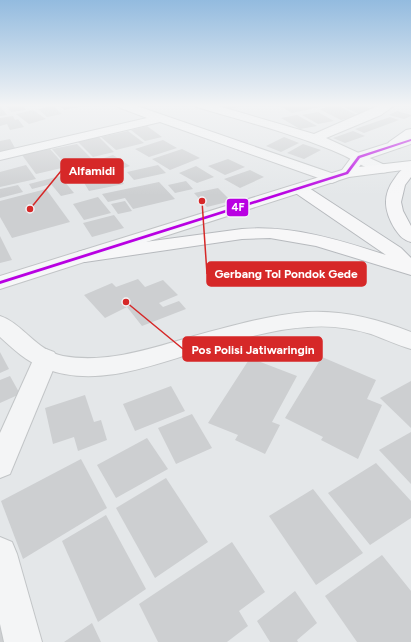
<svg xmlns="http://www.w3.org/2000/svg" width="411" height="642" font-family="Figtree,sans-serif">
<rect width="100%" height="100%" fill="#e4e7e9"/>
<g fill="#cdcfd1">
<path d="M6 105H23L26 110 11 112Z"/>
<path d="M58 105H85V106L64 110Z"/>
<path d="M223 105H242V106L231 109Z"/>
<path d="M278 105H325V106L292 113Z"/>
<path d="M337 105 359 116 341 120 319 109Z"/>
<path d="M340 105H362L373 110 358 114Z"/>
<path d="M53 106 62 114 47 117 38 109Z"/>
<path d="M0 107H1L7 115 0 116Z"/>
<path d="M33 110 46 119 29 124 16 114Z"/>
<path d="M397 111 411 115V116L404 119 389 115Z"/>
<path d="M318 112 334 121 318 124 302 115Z"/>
<path d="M297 115 317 126 300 129 281 118Z"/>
<path d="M13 116 15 120 18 119 24 127 10 130 7 124 0 126V118Z"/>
<path d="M390 117 399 120 364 133 355 129Z"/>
<path d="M147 126 162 137 145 141 131 130Z"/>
<path d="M128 131 144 143 116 150 101 137Z"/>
<path d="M353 131 365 136 345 143 333 138Z"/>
<path d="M99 137 114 152 93 157 78 142Z"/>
<path d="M284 137 299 143 281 152 266 146Z"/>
<path d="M10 139 16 150 0 153V141Z"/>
<path d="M163 140 177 148 149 157 135 149Z"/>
<path d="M77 144 92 159 67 166 52 149Z"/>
<path d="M303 144 321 150 304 159 287 153Z"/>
<path d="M50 149 66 167 36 174 22 155Z"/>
<path d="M182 149 200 158 170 170 152 159Z"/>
<path d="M113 155 130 166 115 171 98 160Z"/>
<path d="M228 159 245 167 225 175 208 166Z"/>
<path d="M26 165 36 179 0 187V172Z"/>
<path d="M158 165 166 173 134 180 127 172Z"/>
<path d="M196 166 214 177 197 183 179 173Z"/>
<path d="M250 170 264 177 240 188 224 179Z"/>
<path d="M118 174 124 184 89 191 83 181Z"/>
<path d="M60 176 74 193 61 196 51 184 32 189 29 184Z"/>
<path d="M186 181 193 189 175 193 168 185Z"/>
<path d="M159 182 175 199 133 209 125 198 108 202 102 194Z"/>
<path d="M18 185 23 192 0 198V189Z"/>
<path d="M218 188 231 201 207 207 194 193Z"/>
<path d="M46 189 70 222 12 238 0 217V201Z"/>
<path d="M98 197 111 213 84 220 73 204Z"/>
<path d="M125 201 132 211 118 214 111 204Z"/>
<path d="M114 215 124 228 92 237 83 223Z"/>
<path d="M0 236 12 260 0 263Z"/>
<path d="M138 279 145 287 163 280 178 295 159 303 163 307 179 301 186 309 142 326 127 307 105 318 84 295 112 283 116 287Z"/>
<path d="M0 352 9 369 0 373Z"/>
<path d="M322 357 376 380 367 399 382 405 358 459 321 440 323 437 285 418Z"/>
<path d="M250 358 297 376 272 422 280 425 265 454 235 440 238 435 208 423Z"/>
<path d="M10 376 20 394 0 403V380Z"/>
<path d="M411 381V428L380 398Z"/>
<path d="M171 386 185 411 135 431 123 404Z"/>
<path d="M85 395 94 422 101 420 107 440 78 451 74 437 53 444 45 408Z"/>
<path d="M192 414 212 448 176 464 158 428Z"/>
<path d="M411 432V484L379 450Z"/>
<path d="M147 438 168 469 116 498 97 465Z"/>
<path d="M81 459 107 508 23 559 1 501Z"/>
<path d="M376 463 411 501V518L370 545 328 493Z"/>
<path d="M166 478 208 542 155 578 116 508Z"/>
<path d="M313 489 363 553 316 585 269 516Z"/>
<path d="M106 515 146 589 98 622 62 541Z"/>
<path d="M232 542 265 592 239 611 248 626 227 642H158L139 604Z"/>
<path d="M382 555 411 591V642H357L325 596Z"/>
<path d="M295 591 317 623 297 640 298 642H270L257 621Z"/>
<path d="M0 606 8 642H0Z"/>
<path d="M92 623 101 642H64Z"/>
</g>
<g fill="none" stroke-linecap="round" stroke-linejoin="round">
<defs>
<g id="minor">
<path d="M116 105H134L337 175 340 178 337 181 332 183 327 181 160 122 0 160V152L147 118 118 107Z"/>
<path d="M195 105H215L314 134 380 105H395L381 115 326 138 387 166 389 169 387 172C375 175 354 160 343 155 296 134 246 122 197 107Z"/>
<path d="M46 349 54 352 58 358 10 474 0 478V433L34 358 38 352Z"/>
<path d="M0 537 12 542 17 554 42 642H4L0 624Z"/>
</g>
<path id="tertiary" d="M307 312C343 310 378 319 411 332V349C397 345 385 339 371 334 351 328 329 325 308 327 270 329 232 342 196 352 148 367 93 388 44 368 27 362 13 349 0 337V316C22 323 37 351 63 356 107 364 153 348 194 336 231 326 269 315 307 312Z"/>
<path id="primary" d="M411 136V144L364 160 359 167 411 161V169L349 177 0 289V276L342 170 354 154Z"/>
<g id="motorway">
<path d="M411 129V139L399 148H389L387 145 389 142 406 130Z"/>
<path d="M411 165V177L405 185 401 202 403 211 411 226V242C403 240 400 236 395 229 384 211 382 195 395 178 399 172 404 166 411 165Z"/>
<path d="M300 184 306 186 401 248 411 258V275L316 246 270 238 242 239 85 262 78 260 76 256 78 252 85 250 242 229C292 225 339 240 386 255L294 192 292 189 294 186Z"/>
</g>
</defs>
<use href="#minor" stroke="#c2c5c7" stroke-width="2"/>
<use href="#tertiary" stroke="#c2c5c7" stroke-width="2"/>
<use href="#primary" stroke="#c1c4c6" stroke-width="2"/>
<use href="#motorway" stroke="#b7babe" stroke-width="2"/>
<use href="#minor" fill="#f4f5f6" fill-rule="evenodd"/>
<use href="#tertiary" fill="#f4f5f6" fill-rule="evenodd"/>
<use href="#primary" fill="#f7f7f8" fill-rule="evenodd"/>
<use href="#motorway" fill="#f7f7f8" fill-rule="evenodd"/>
<defs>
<path id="bus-1" d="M411 139V141L360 158 348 174 0 284V281L346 172 358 156Z"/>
</defs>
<use href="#bus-1" stroke="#f3f5f8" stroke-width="3"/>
<use href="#bus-1" fill="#b900e2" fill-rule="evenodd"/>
</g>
<linearGradient id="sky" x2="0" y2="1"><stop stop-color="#93bbdf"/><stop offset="0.54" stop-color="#f3f4f5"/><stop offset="1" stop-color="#f3f4f5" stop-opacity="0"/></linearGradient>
<rect width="411" height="195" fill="url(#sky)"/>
<path fill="none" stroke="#d62828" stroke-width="1.5" d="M30 209L61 171M202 201L207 274M126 302L183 349"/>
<g fill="#d62828" stroke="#f3f5f8" stroke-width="1.5">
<circle cx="30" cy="209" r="4"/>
<circle cx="202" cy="201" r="4"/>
<circle cx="126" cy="302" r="4"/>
</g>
<g fill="#d62828" stroke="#d62828" stroke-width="1.5">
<rect x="61" y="159" width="62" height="24" rx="4"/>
<rect x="207" y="262" width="159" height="24" rx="4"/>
<rect x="183" y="337" width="139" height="24" rx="4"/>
</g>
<g font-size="12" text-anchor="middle" font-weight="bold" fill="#fff">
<text x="92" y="175">Alfamidi</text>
<text x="286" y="278">Gerbang Tol Pondok Gede</text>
<text x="253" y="354">Pos Polisi Jatiwaringin</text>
</g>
<rect stroke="#f3f5f8" stroke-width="1.5" x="226" y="198" width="23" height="19" rx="4" fill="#b900e2"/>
<g font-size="11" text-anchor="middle" font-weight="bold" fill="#fff">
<text x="238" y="211">4F</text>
</g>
</svg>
